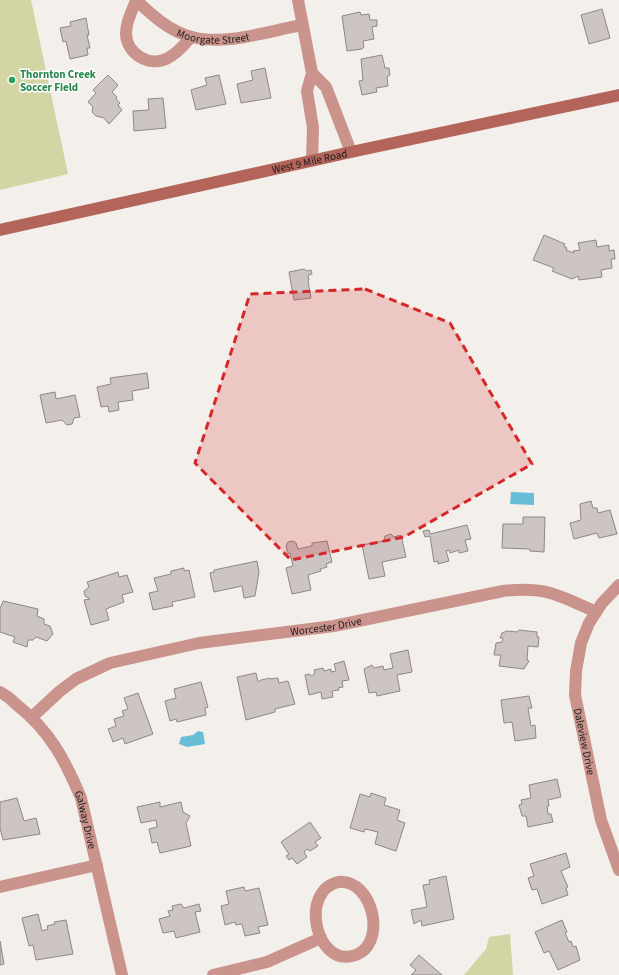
<svg xmlns="http://www.w3.org/2000/svg" width="619" height="975" font-family="'Source Sans 3',sans-serif">
<rect width="100%" height="100%" fill="#f3efea"/>
<g fill="#d3d5a4">
<path d="M0 0H31L68 174 0 190Z"/>
<path d="M510 934 513 975H464L486 949 489 937Z"/>
</g>
<g fill="#68bdd7">
<path d="M511 492 534 493V505L510 504Z"/>
<path d="M198 731 203 732 205 744 187 747 179 744 181 737 193 735Z"/>
</g>
<g fill="#ccc5c3" stroke="#8e8886">
<path d="M602 9 610 38 589 44 581 15Z"/>
<path d="M360 12 361 15 369 14 370 20H377V26L372 27 374 39 363 41 364 47 362 49 347 51 342 16Z"/>
<path d="M86 18 89 35H87L90 48H87L88 55 70 59 66 41 63 42 60 28 71 26 70 22Z"/>
<path d="M382 55 385 68H389L390 75 387 77 388 86 376 88 377 92 362 95 359 81 363 80 361 59Z"/>
<path d="M265 68 271 98 241 103 237 84 253 80 251 71Z"/>
<path d="M108 75 118 85 112 92 117 97 116 99 120 103 118 105 122 110 109 124 104 118 96 116 92 112 93 107 88 102 96 93 93 90Z"/>
<path d="M219 75 226 104 196 110 191 90 207 85 205 78Z"/>
<path d="M163 98 166 128 134 131 133 111 149 110 148 99Z"/>
<path d="M544 235 565 244 564 246 567 248 566 250 574 253 573 251 580 250 578 243 596 240 597 247 609 245V251L614 250 615 259H611L612 268 601 270 602 277 579 280 578 276 572 279 552 271 554 268 533 260Z"/>
<path d="M304 269 307 271 311 270 312 274 308 275 309 280 308 281 311 298 294 300 289 272Z"/>
<path d="M147 373 149 388 132 391 133 400 118 402 119 410 109 412 108 406 101 407 97 387 111 384 110 378Z"/>
<path d="M55 392 56 399 75 395 80 417 74 418 72 424 67 425 62 420 46 423 40 395Z"/>
<path d="M591 501 593 508H597L598 513 610 510 617 534 599 538 597 533 574 539 570 523 581 520 580 504Z"/>
<path d="M523 517H545L544 552 530 551V549L502 548 503 524H523Z"/>
<path d="M467 525 471 539 465 540 468 551 459 553V550L450 553 449 550 446 551 449 561 438 564V561L434 562 430 536 425 537 423 531 429 530 430 534Z"/>
<path d="M391 534 394 537 401 535 406 557 382 562 385 576 369 579 362 545 384 541 385 536Z"/>
<path d="M293 541 296 543 298 549 312 546V543L327 541 332 562 326 564 327 567 320 569 321 571 308 575 311 590 292 594 286 568 293 566 290 553 288 554 286 546 288 542Z"/>
<path d="M257 561 259 572 255 596 244 598 242 586 214 592 210 573 214 572V570Z"/>
<path d="M184 568V571L189 570 195 597 172 602 173 606 153 610 149 593 158 591 154 578 171 574V571Z"/>
<path d="M118 572 119 577 127 575 133 592 122 595 124 602 106 609 109 620 91 625 84 600 90 599 85 596 84 591 89 587 87 582Z"/>
<path d="M3 601 38 609 37 616 44 619V624L50 626 53 634 47 641 36 637 33 640H28L27 647 13 642 15 637 0 632V609Z"/>
<path d="M519 630 537 632V637H539L538 647 528 646 527 660 529 661 524 669 499 666 501 655H494L496 643 502 642 503 638H500L502 633 507 631 517 632Z"/>
<path d="M408 650 412 672 397 675 400 691 377 696 376 692 369 693 364 669 372 665 374 668 383 666 384 670 393 668 390 654Z"/>
<path d="M344 661 349 680 342 681 343 687 338 688 339 690 332 691 333 697 322 699 321 692 309 695 305 675 309 674 312 676 315 673 314 670 323 668 324 671 331 669V672L336 671 334 664Z"/>
<path d="M256 673 258 682 261 680 270 678V679L278 678 279 683 288 681 295 704 275 709V712L246 720 237 677Z"/>
<path d="M201 682 208 707 205 708 206 715 177 722 176 719 170 721 165 701 176 698 174 689Z"/>
<path d="M138 693 153 734 125 744 123 738 113 742 108 729 116 726 114 719 124 716 122 711 128 709 124 698Z"/>
<path d="M529 696 532 708H528L531 726 535 725 536 738 515 741 512 722 504 723 501 700Z"/>
<path d="M557 779 561 797 548 800 549 806H547L548 814H551L553 822 528 827 526 816H522L519 805 522 804 521 800 531 798 529 785Z"/>
<path d="M371 793 386 798 384 805 400 810 397 820 405 823 396 851 375 844 378 832 365 829 364 832 350 828 360 794 370 797Z"/>
<path d="M17 798 24 821 36 818 40 834 3 840 0 828V802Z"/>
<path d="M160 802V807L181 802 183 812 190 816 186 823 191 846 160 853 157 842 152 843 149 829 157 827 156 820 141 823 137 807Z"/>
<path d="M310 822 321 838 315 842 318 846 310 851 307 849 304 852 307 857 297 864 292 858 289 860 286 856 289 854 281 842Z"/>
<path d="M566 853 570 867 561 871 568 887 566 888 568 895 542 904 537 889 532 890 528 878 534 876 530 864Z"/>
<path d="M446 876 454 919 422 926 421 920 414 924 411 910 427 907 423 885 430 884 429 880Z"/>
<path d="M244 887 245 891 259 888 268 925 258 927 260 933 245 936 242 924 236 925 235 922 225 925 221 906 229 904 226 891Z"/>
<path d="M181 904 184 908 199 904 201 911 195 912 200 932 176 938 174 931 163 933 159 919 170 916 168 911 173 910 172 906Z"/>
<path d="M38 914 42 931 48 929 47 926 55 924 54 922 66 920 73 954 36 960 33 945 29 946 22 918Z"/>
<path d="M562 920 567 932 565 933 569 942 571 941 573 947 576 946 580 960 558 970 549 951 544 953 535 932Z"/>
<path d="M0 941 4 964 0 965Z"/>
<path d="M419 955 442 975H411L416 970 410 965Z"/>
</g>
<g fill="none" stroke-linecap="round" stroke-linejoin="round">
<g stroke="#ca938c" stroke-width="12">
<path id="s1" d="M136 0C152 15 170 32 192 37 226 46 268 31 302 25"/>
<path d="M298 0 312 73 307 91 313 128 312 160"/>
<path d="M136 1C132 10 126 22 126 33 126 54 150 68 168 58 178 53 184 45 191 37"/>
<path d="M312 73 326 87 351 152"/>
<path id="s2" d="M619 585 602 603 589 623 581 643 576 671 575 695 601 820 619 870"/>
<path id="s3" d="M0 692C6 695 12 700 17 705 50 731 65 760 81 798L122 975"/>
<path id="s4" d="M32 717 60 691 76 679 110 663 199 643 334 626 503 591C545 586 559 595 596 612"/>
<path d="M338 882C374 878 389 948 352 956 316 965 299 892 338 882Z"/>
<path d="M0 887 97 865"/>
<path d="M213 975 267 962 321 938"/>
</g>
<path stroke="#b3655c" stroke-width="12" id="s5" d="M0 230 351 152 619 95"/>
</g>
<path fill="#d62828" fill-opacity="0.2" stroke="#d62828" stroke-width="3" stroke-dasharray="8 5" stroke-linejoin="round" d="M365 289 450 323 532 464 404 537 291 560 195 463 250 294Z"/>
<circle fill="#2e9e5b" stroke="#fff" stroke-width="1.5" cx="12" cy="80" r="4"/>
<g text-anchor="middle" stroke-width="3" stroke-linejoin="round" paint-order="stroke">
<g font-size="11" fill="#1e1c1b" stroke="#fff">
<text dy="4" stroke="none"><textPath href="#s1" startOffset="89">Moorgate Street</textPath></text>
<text dy="4" stroke="none"><textPath href="#s5" startOffset="317">West 9 Mile Road</textPath></text>
<text dy="4" stroke="none"><textPath href="#s4" startOffset="315">Worcester Drive</textPath></text>
<text dy="4" stroke="none"><textPath href="#s2" startOffset="170">Daleview Drive</textPath></text>
<text dy="4" stroke="none"><textPath href="#s3" startOffset="158">Galway Drive</textPath></text>
</g>
<g font-size="11" font-weight="bold" fill="#27864d" stroke="#fff" text-anchor="start">
<text x="20" y="78">Thornton Creek<tspan x="20" dy="13">Soccer Field</tspan></text>
</g>
</g>
</svg>
